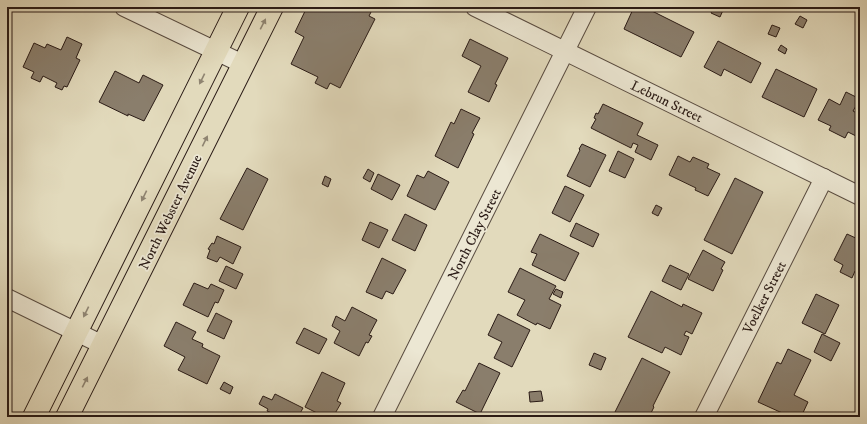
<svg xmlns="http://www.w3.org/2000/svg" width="867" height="424" font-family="'IM FELL DW Pica',serif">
<rect width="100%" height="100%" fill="#e2dabc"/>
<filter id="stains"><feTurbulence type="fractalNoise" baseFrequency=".005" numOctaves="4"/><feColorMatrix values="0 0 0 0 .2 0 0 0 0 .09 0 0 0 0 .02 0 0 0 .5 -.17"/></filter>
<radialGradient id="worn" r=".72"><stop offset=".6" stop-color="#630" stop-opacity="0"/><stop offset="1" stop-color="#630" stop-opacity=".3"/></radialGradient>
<g fill="#8a7e6c" stroke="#2a1b16">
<path d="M307 7H350L354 9 355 7H366L372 10 369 16 375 19 340 88 330 83 327 89 315 83 318 77 291 64 304 37 295 32Z"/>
<path d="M634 7H644L694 32 681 57 624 29Z"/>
<path d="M714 7 724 8 720 17 711 13Z"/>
<path d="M800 16 807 20 803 28 795 24Z"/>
<path d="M772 25 780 28 776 37 768 34Z"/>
<path d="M67 37 82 44 76 58 80 60 67 87 64 86 62 90 55 87 57 83 43 76 40 82 31 78 34 72 23 67 34 43 45 48 47 44 61 50Z"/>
<path d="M470 39 508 58 495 84 497 85 489 102 468 92 481 66 462 56Z"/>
<path d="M718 41 761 63 751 83 724 69 721 76 704 67Z"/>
<path d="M781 45 787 49 785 54 778 50Z"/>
<path d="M776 69 817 89 804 117 762 97Z"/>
<path d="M115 71 139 83 143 75 163 85 144 121 128 114V116L99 102Z"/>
<path d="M846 92 860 99 853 111 860 115V138L848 132 845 138 829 130 831 126 818 120 829 99 840 105Z"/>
<path d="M603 104 643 123 637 135 658 145 651 160 635 152 638 145 633 143 631 148 591 128 596 119 594 118 596 113 598 114Z"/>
<path d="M461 109 480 118 472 133 474 134 458 168 435 156 451 122 454 124Z"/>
<path d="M582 144 606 155 590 187 567 176 580 150 579 149Z"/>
<path d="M618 151 634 159 625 178 609 171Z"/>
<path d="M678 156 690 162 693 157 709 164 707 168 720 174 708 196 695 190 696 188 669 175Z"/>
<path d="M247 168 268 179 243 230 220 219Z"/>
<path d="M368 169 374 173 370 182 363 178Z"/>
<path d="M428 171 449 182 435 210 407 196 417 175 424 178Z"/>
<path d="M378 174 400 185 392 200 371 189Z"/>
<path d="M325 176 331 179 328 187 322 184Z"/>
<path d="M735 178 763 192 732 254 704 240Z"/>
<path d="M565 186 584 195 570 222 552 213Z"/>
<path d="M656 205 662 208 658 216 652 213Z"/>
<path d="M405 214 427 225 415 251 392 240Z"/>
<path d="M370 222 388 230 379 248 362 240Z"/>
<path d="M576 223 599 234 593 247 570 236Z"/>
<path d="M540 234 579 253 565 281 532 265 537 254 531 252Z"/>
<path d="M847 234 860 240V273L855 271 852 278 840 272 843 265 834 260Z"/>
<path d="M217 236 241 247 233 264 220 257 217 262 207 258 210 250 208 249 212 243 214 244Z"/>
<path d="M703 250 725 262 721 269 723 270 713 291 688 279Z"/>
<path d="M382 258 406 270 393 294 386 291 382 299 366 292Z"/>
<path d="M670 265 689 274 681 290 662 281Z"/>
<path d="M226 266 243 274 236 289 219 281Z"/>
<path d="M520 268 556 286 549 299 561 305 550 329 537 323 536 325 517 315 525 300 508 292Z"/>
<path d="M194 283 208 289 211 284 224 290 218 303 215 302 208 317 183 305Z"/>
<path d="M556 289 563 292 561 298 553 294Z"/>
<path d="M651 291 682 307 683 304 702 313 692 334 686 331 684 335 689 337 681 355 665 347 662 353 628 337Z"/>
<path d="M816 294 839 305 825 334 802 323Z"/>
<path d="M352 307 377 320 369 335 372 336 368 343 366 342 359 356 334 343 340 331 332 326 336 316 345 321Z"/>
<path d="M216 313 232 321 224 339 207 331Z"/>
<path d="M498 314 530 330 512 367 494 358 502 342 488 335Z"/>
<path d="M176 322 196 332 192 339 203 344 202 347 220 356 207 384 178 370 185 357 164 346Z"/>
<path d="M304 328 327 339 319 354 296 343Z"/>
<path d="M822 334 840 343 831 361 814 352Z"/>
<path d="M788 349 811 360 794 395 808 402 801 417H791L758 402 777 362 781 364Z"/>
<path d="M594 353 606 358 601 370 589 365Z"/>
<path d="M642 358 670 372 653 406 654 407 649 417H621L614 414Z"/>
<path d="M479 363 500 373 480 414 456 402 463 390 465 391Z"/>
<path d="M322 372 345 383 337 401 341 403 333 417H325L305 407Z"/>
<path d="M224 382 233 387 230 394 220 389Z"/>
<path d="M541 391 543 401 530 402 529 392Z"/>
<path d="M275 394 303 408 298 417H281L267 411 268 409 259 404 263 396 272 400Z"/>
</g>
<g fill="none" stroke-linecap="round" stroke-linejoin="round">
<defs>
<g id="minor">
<path d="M124 7 243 64"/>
<path d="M475 7 860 196"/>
<path d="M7 298 103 345"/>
<path d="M382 417 587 7"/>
<path d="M704 417 824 178"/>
</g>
<g id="major">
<path d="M34 417 238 7"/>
<path d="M67 417 272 7"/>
</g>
</defs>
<use href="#minor" stroke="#584b40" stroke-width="20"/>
<use href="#major" stroke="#2a1b16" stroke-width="24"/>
<use href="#minor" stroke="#ece7d3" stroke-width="18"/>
<use href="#major" stroke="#e2dabc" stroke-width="22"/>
</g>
<defs><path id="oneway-solid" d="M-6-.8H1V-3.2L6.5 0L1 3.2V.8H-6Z"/></defs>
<g fill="#8f8471">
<use href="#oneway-solid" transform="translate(263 24) rotate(-63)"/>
<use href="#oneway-solid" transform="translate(202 79) rotate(116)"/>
<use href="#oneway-solid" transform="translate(205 141) rotate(-64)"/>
<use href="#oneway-solid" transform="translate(144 196) rotate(116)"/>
<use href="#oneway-solid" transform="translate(86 312) rotate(116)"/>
<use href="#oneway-solid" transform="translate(85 382) rotate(-63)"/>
</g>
<g text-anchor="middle" stroke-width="3.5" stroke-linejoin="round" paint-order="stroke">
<g font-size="14" fill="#2a1b16" stroke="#ece7d3">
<text transform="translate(667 101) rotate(26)" y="5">Lebrun Street</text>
<text transform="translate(170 212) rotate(-64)" y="5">North Webster Avenue</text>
<text transform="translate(474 234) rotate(-63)" y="5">North Clay Street</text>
<text transform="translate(764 297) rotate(-63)" y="5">Voelker Street</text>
</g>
</g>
<rect width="867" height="424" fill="none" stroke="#e2dabc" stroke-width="24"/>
<rect x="8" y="8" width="851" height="408" fill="none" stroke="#2a1b16" stroke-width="2"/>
<rect x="12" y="12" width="843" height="400" fill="none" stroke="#2a1b16"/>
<rect width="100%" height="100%" filter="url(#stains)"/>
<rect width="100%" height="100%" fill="url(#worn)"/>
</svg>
